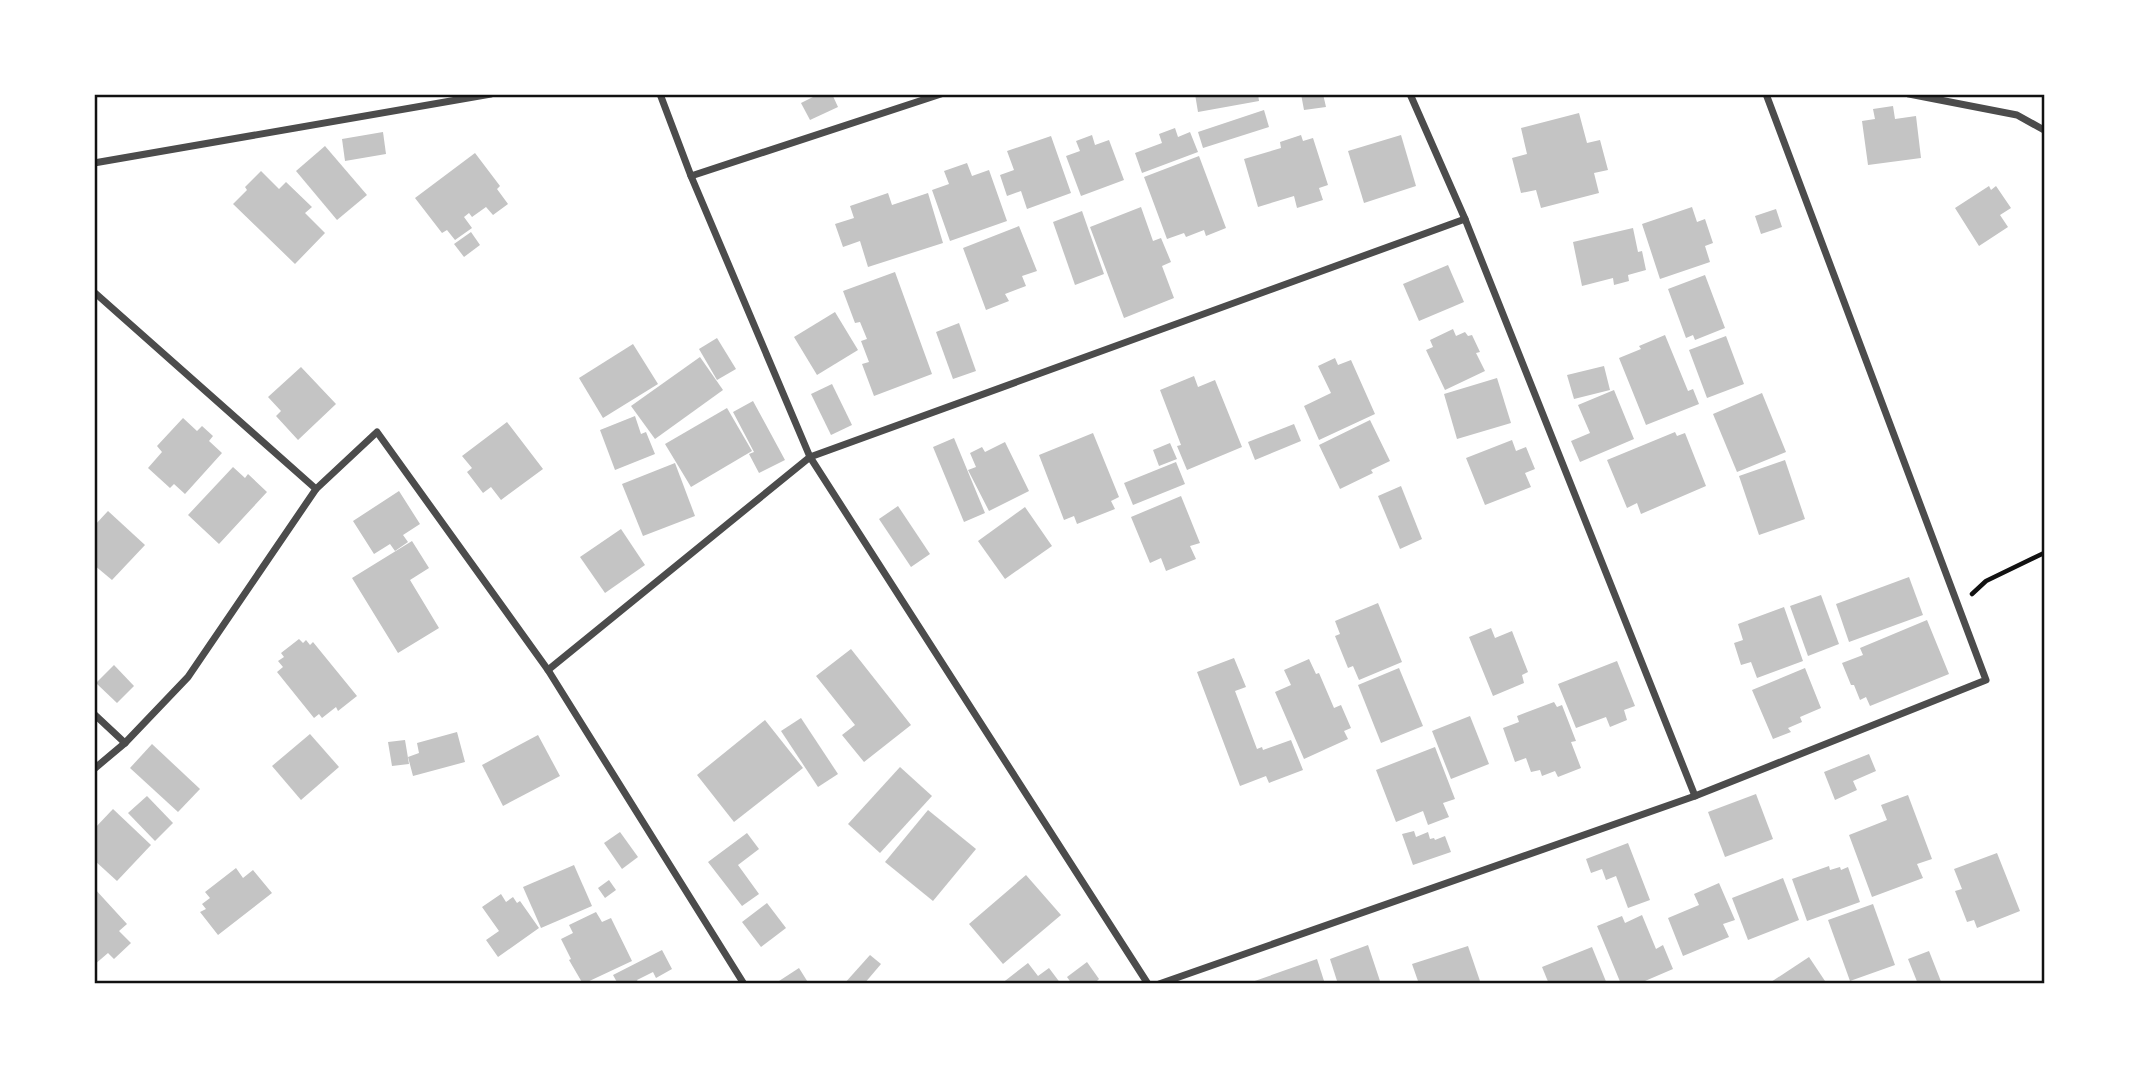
<svg xmlns="http://www.w3.org/2000/svg" width="2139" height="1078" font-family="Arial,sans-serif">
<rect width="100%" height="100%" fill="#fff"/>
<g fill="#c4c4c4">
<path d="M819 94H832L838 107 810 120 801 103Z"/>
<path d="M1195 94H1258L1259 101 1198 112Z"/>
<path d="M1301 94H1323L1326 107 1304 110Z"/>
<path d="M1893 106 1895 119 1916 116 1921 158 1868 165 1862 121 1875 119 1873 109Z"/>
<path d="M1264 110 1269 127 1203 148 1198 132Z"/>
<path d="M1579 113 1587 143 1600 140 1608 170 1594 173 1599 193 1541 208 1536 190 1521 193 1512 158 1527 154 1521 128Z"/>
<path d="M1175 128 1178 137 1190 132 1198 152 1142 173 1135 153 1162 143 1159 134Z"/>
<path d="M383 132 386 154 345 161 342 139Z"/>
<path d="M1092 135 1095 145 1109 140 1124 180 1081 196 1066 156 1080 151 1076 141Z"/>
<path d="M1301 135 1303 141 1313 138 1328 185 1319 188 1323 200 1297 208 1294 196 1258 207 1244 159 1281 148 1280 142Z"/>
<path d="M1401 135 1416 186 1364 203 1348 151Z"/>
<path d="M1051 136 1071 193 1027 209 1021 191 1007 196 1000 175 1014 170 1007 151Z"/>
<path d="M325 146 367 195 337 220 296 171Z"/>
<path d="M475 153 500 186 497 189 508 204 493 215 486 207 472 217 469 213 464 217 472 228 455 240 447 230 442 233 415 198Z"/>
<path d="M1199 156 1226 228 1206 236 1204 230 1186 237 1184 233 1167 239 1144 177Z"/>
<path d="M967 163 972 176 989 170 1007 221 950 241 932 190 949 184 944 171Z"/>
<path d="M261 171 279 189 286 182 312 207 305 213 325 233 295 264 233 204 247 190 245 187Z"/>
<path d="M1989 186 1991 190 1996 186 2011 208 2000 215 2008 227 1979 246 1955 208Z"/>
<path d="M888 193 892 205 928 193 943 243 868 267 860 241 843 247 835 224 854 218 850 206Z"/>
<path d="M1141 207 1153 241 1161 238 1171 262 1162 266 1174 298 1124 318 1090 227Z"/>
<path d="M1692 207 1697 222 1705 219 1713 243 1705 246 1710 262 1660 279 1642 224Z"/>
<path d="M1776 209 1782 227 1761 234 1755 216Z"/>
<path d="M1082 211 1104 274 1075 285 1053 222Z"/>
<path d="M1019 226 1037 271 1022 276 1026 286 1005 294 1009 301 986 310 963 248Z"/>
<path d="M1633 228 1638 252 1642 251 1646 270 1628 275 1629 281 1614 285 1613 278 1582 286 1573 242Z"/>
<path d="M471 232 480 245 464 257 454 244Z"/>
<path d="M1448 265 1464 302 1419 321 1403 284Z"/>
<path d="M895 272 932 374 874 396 862 364 869 362 861 341 867 339 860 322 855 323 843 291Z"/>
<path d="M1705 275 1725 328 1695 340 1693 335 1686 338 1668 289Z"/>
<path d="M835 312 858 350 817 375 794 337Z"/>
<path d="M959 323 976 371 953 379 936 332Z"/>
<path d="M1453 329 1456 336 1465 332 1468 336 1472 335 1480 352 1476 353 1485 371 1445 390 1426 350 1433 347 1430 340Z"/>
<path d="M1665 335 1688 391 1693 389 1699 404 1646 425 1619 358 1641 349 1639 346Z"/>
<path d="M1726 336 1744 384 1707 398 1689 350Z"/>
<path d="M717 338 736 369 717 380 699 349Z"/>
<path d="M633 344 658 384 603 418 579 378Z"/>
<path d="M700 357 723 390 655 439 631 406Z"/>
<path d="M1335 358 1338 365 1351 360 1375 414 1319 440 1304 406 1331 393 1318 366Z"/>
<path d="M1604 366 1610 390 1574 399 1567 375Z"/>
<path d="M301 367 336 404 298 440 276 416 281 411 268 397Z"/>
<path d="M1194 376 1198 387 1215 380 1242 447 1187 470 1177 446 1181 445 1160 390Z"/>
<path d="M1497 378 1511 423 1457 439 1444 394Z"/>
<path d="M832 384 852 425 831 435 811 394Z"/>
<path d="M1614 390 1634 439 1580 462 1571 441 1590 433 1578 405Z"/>
<path d="M1762 393 1786 452 1737 472 1713 414Z"/>
<path d="M753 401 785 460 759 473 749 454 754 452 733 412Z"/>
<path d="M727 408 752 451 691 487 665 444Z"/>
<path d="M635 416 641 434 646 432 655 454 615 470 600 430Z"/>
<path d="M183 418 197 431 202 426 213 436 209 441 222 453 185 494 174 484 170 488 148 468 162 452 157 446Z"/>
<path d="M1370 420 1390 461 1371 470 1373 473 1340 489 1319 445Z"/>
<path d="M507 422 543 469 501 500 491 487 483 493 467 472 472 468 462 456Z"/>
<path d="M1294 424 1301 441 1255 460 1248 442Z"/>
<path d="M1675 432 1677 436 1685 433 1706 486 1641 514 1637 503 1627 508 1607 460Z"/>
<path d="M1093 433 1119 497 1111 501 1115 509 1077 524 1074 516 1064 520 1039 455Z"/>
<path d="M954 438 985 513 964 522 933 447Z"/>
<path d="M1512 440 1516 451 1526 447 1535 469 1525 473 1531 487 1485 505 1466 458Z"/>
<path d="M1005 442 1029 491 989 511 968 470 976 467 970 453 982 447 985 452Z"/>
<path d="M1170 443 1177 459 1159 466 1153 450Z"/>
<path d="M1785 460 1805 519 1759 535 1739 476Z"/>
<path d="M1176 462 1185 484 1133 505 1124 483Z"/>
<path d="M675 463 695 516 643 536 622 484Z"/>
<path d="M233 467 245 478 248 474 267 492 219 544 188 515Z"/>
<path d="M1401 486 1422 539 1400 549 1378 496Z"/>
<path d="M399 491 420 524 403 535 408 542 395 551 390 544 374 554 353 521Z"/>
<path d="M1181 496 1200 543 1190 546 1196 559 1166 571 1161 558 1150 563 1131 517Z"/>
<path d="M898 506 930 554 911 567 879 519Z"/>
<path d="M1025 507 1052 546 1005 579 978 541Z"/>
<path d="M108 511 145 545 112 580 94 565V526Z"/>
<path d="M621 529 645 565 605 593 580 557Z"/>
<path d="M412 541 429 568 410 580 439 628 398 653 352 578Z"/>
<path d="M1909 577 1923 615 1849 642 1836 604Z"/>
<path d="M1821 595 1839 644 1808 656 1790 606Z"/>
<path d="M1378 603 1402 662 1359 680 1353 666 1348 668 1335 636 1340 634 1335 621Z"/>
<path d="M1784 607 1803 661 1757 678 1751 662 1741 665 1734 643 1743 640 1738 624Z"/>
<path d="M1927 620 1949 674 1870 706 1866 697 1860 700 1854 685H1851L1842 663 1863 655 1860 648Z"/>
<path d="M1491 628 1495 638 1512 631 1528 672 1522 675 1524 683 1493 696 1469 637Z"/>
<path d="M299 639 303 643 306 640 310 645 313 642 357 696 338 711 336 707 322 718 319 714 314 718 277 672 283 667 278 661 284 657 281 653Z"/>
<path d="M851 649 911 725 864 762 842 735 855 725 816 676Z"/>
<path d="M1234 658 1246 687 1235 691 1257 749 1262 747 1263 750 1291 740 1303 770 1269 783 1266 776 1240 786 1197 672Z"/>
<path d="M1309 659 1316 674 1319 673 1334 708 1341 705 1351 728 1344 731 1348 739 1304 759 1275 692 1291 685 1284 670Z"/>
<path d="M1617 661 1635 706 1624 710 1627 720 1610 727 1606 717 1576 728 1558 684Z"/>
<path d="M114 665 134 686 117 703 96 683Z"/>
<path d="M1399 668 1423 726 1381 743 1358 685Z"/>
<path d="M1805 668 1821 708 1800 717 1802 722 1788 728 1791 732 1773 739 1752 690Z"/>
<path d="M1554 702 1557 707 1562 705 1576 741 1571 742 1581 768 1558 777 1555 771 1542 776 1540 770 1531 772 1526 758 1515 762 1503 728 1519 722 1517 716Z"/>
<path d="M1470 716 1489 764 1451 779 1432 731Z"/>
<path d="M801 718 838 774 818 787 781 731Z"/>
<path d="M765 720 803 768 734 822 697 775Z"/>
<path d="M457 732 465 762 413 776 408 757 419 753 417 743Z"/>
<path d="M310 734 339 767 301 800 272 766Z"/>
<path d="M538 735 560 776 503 806 482 765Z"/>
<path d="M405 740 409 764 392 766 388 742Z"/>
<path d="M152 744 200 789 178 812 130 768Z"/>
<path d="M1435 747 1455 799 1443 803 1449 817 1428 825 1423 811 1396 822 1376 770Z"/>
<path d="M1869 754 1876 771 1853 781 1857 790 1835 800 1824 772Z"/>
<path d="M900 767 932 796 880 853 848 824Z"/>
<path d="M1756 794 1773 839 1725 857 1708 812Z"/>
<path d="M1908 795 1932 859 1917 864 1923 878 1872 897 1849 835 1887 820 1881 805Z"/>
<path d="M147 796 173 823 155 841 128 813Z"/>
<path d="M113 809 151 845 117 881 94 860V829Z"/>
<path d="M928 810 976 849 933 901 885 862Z"/>
<path d="M1414 831 1416 837 1428 832 1430 839 1434 838 1435 840 1445 836 1451 852 1413 865 1402 834Z"/>
<path d="M620 832 638 857 622 869 604 843Z"/>
<path d="M747 833 759 849 738 865 759 894 742 906 708 862Z"/>
<path d="M1628 843 1650 900 1628 908 1616 876 1606 880 1602 869 1591 873 1586 859Z"/>
<path d="M1997 853 2020 911 1977 928 1974 920 1967 922 1955 891 1962 889 1954 869Z"/>
<path d="M574 865 592 906 541 928 523 887Z"/>
<path d="M1829 866 1830 870 1840 867 1841 870 1848 867 1860 902 1807 921 1792 879Z"/>
<path d="M236 868 243 878 253 870 272 893 218 935 200 912 206 909 202 904 210 898 205 892Z"/>
<path d="M1026 875 1061 915 1003 964 969 924Z"/>
<path d="M1783 878 1799 920 1748 940 1732 898Z"/>
<path d="M609 880 616 890 605 898 598 888Z"/>
<path d="M1719 883 1735 920 1723 924 1729 937 1683 956 1668 918 1699 905 1694 894Z"/>
<path d="M94 888 127 924 119 931 131 943 114 959 108 953 94 965Z"/>
<path d="M501 894 506 902 513 897 517 903 520 901 539 928 498 957 486 940 499 931 482 907Z"/>
<path d="M767 903 786 928 761 947 742 922Z"/>
<path d="M1873 904 1895 965 1850 981 1828 920Z"/>
<path d="M596 912 602 922 611 918 632 961 583 984 569 960 571 959 561 939 573 933 569 925Z"/>
<path d="M1642 915 1656 949 1663 945 1673 969 1638 984H1621L1597 926 1622 916 1625 923Z"/>
<path d="M1368 945 1381 984H1338L1330 959Z"/>
<path d="M1468 946 1481 984H1419L1412 964Z"/>
<path d="M1592 947 1607 984H1549L1542 967Z"/>
<path d="M662 950 672 969 656 978 653 972 637 980 639 984H618L613 975Z"/>
<path d="M1929 951 1942 984H1918L1908 959Z"/>
<path d="M870 955 881 964 864 984H844Z"/>
<path d="M1809 957 1827 984H1768Z"/>
<path d="M1317 959 1325 984H1249V983Z"/>
<path d="M1087 962 1099 979 1094 984H1072L1067 977Z"/>
<path d="M1028 963 1038 976 1049 968 1061 984H1001Z"/>
<path d="M799 968 809 984H781L779 981Z"/>
</g>
<g fill="none" stroke-linecap="round" stroke-linejoin="round">
<path stroke="#111" stroke-width="4.5" d="M1972 594 1986 581 2044 553"/>
<g stroke="#4c4c4c" stroke-width="7">
<path d="M660 94 691 176 810 457 1148 984"/>
<path d="M1410 94 1465 219 1695 796 1986 680 1766 94"/>
<path d="M1909 94 2017 115 2044 130"/>
<path d="M94 163 491 94"/>
<path d="M691 176 941 94"/>
<path d="M94 292 316 489 377 432 548 670 744 984"/>
<path d="M548 670 810 457 1465 219"/>
<path d="M94 714 125 743"/>
<path d="M94 769 125 743 188 677 316 489"/>
<path d="M1159 984 1695 796"/>
</g>
</g>
<rect width="2139" height="1078" fill="none" stroke="#ffffff" stroke-width="192"/>
<rect x="96" y="96" width="1947" height="886" fill="none" stroke="#111" stroke-width="2.5"/>
</svg>
